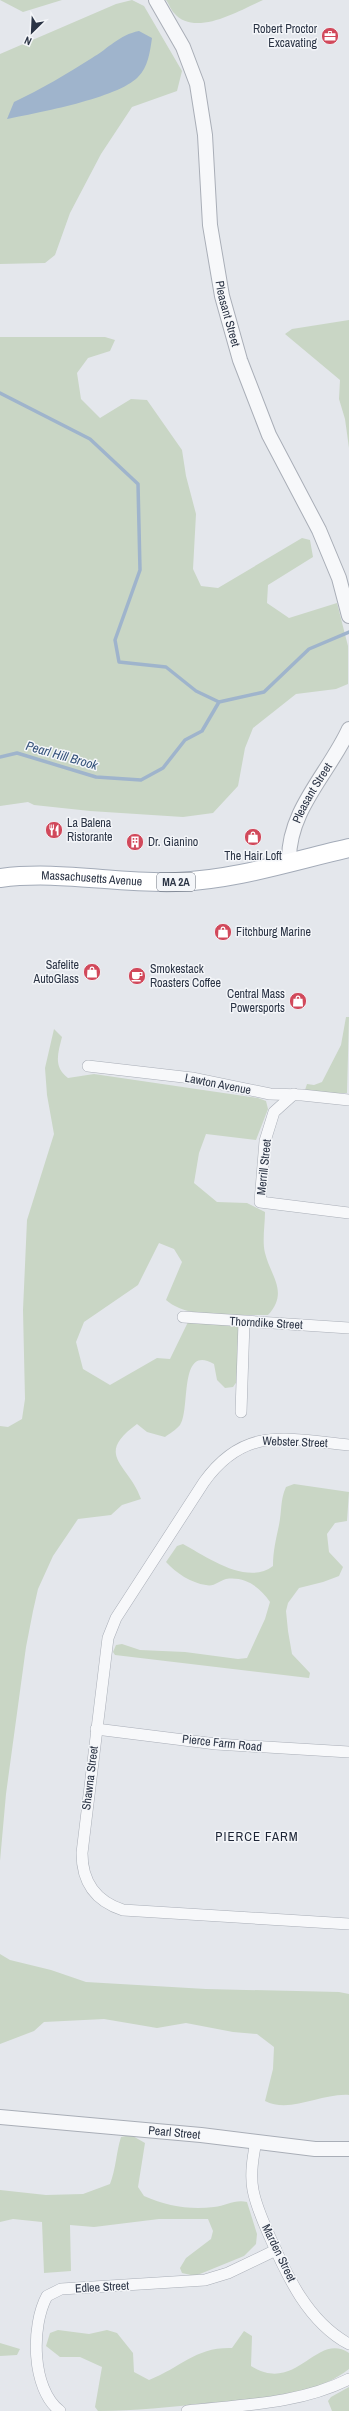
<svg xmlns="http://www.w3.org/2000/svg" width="349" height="2411" font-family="'Archivo Narrow',sans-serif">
<rect width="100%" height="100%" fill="#e4e7ec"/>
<g fill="#c9d6c5">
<path d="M0 0H62L23 12Z"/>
<path d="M132 0 144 6 182 71 177 91 132 107 101 154 70 213 55 255 45 263 0 264V54L116 4Z"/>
<path d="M166 0H263C240 10 195 38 174 13 171 10 169 4 166 0Z"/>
<path d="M349 320V448L345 419 339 399 340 380 285 334 292 329Z"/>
<path d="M0 337H105L115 340 110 351 88 358 77 373 81 399 100 418 131 399 147 400 182 450 186 476 196 514 193 569 201 586 218 588 302 538 310 540 313 557 268 585 267 603 289 618 337 603 348 646V684L336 689 296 694 253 728 245 748 238 786 213 813 183 817 90 811 34 805 28 802 0 806Z"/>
<path d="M346 1017H349L347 1093H304L307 1084 314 1085 322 1082 341 1045Z"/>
<path d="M54 1029 62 1037C58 1053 53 1067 68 1078L94 1074 258 1098 266 1101 268 1109 256 1140 206 1134 199 1153 194 1183 217 1202 247 1203 265 1212C265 1225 262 1241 265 1253 271 1277 289 1292 268 1315 239 1314 188 1320 166 1300L182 1262 174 1249 159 1243 138 1285 84 1322 76 1342 83 1369 110 1385 157 1358 170 1359 188 1322 234 1325 240 1327 238 1380 233 1387 225 1388 217 1380 214 1364C178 1343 191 1410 180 1425 176 1430 169 1434 165 1437L147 1432 137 1424C93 1456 129 1464 141 1499L122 1505 111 1515 78 1519 53 1556 38 1589 33 1611 26 1647 6 1794 0 1861V1426L8 1427 22 1419 25 1399 23 1310 27 1220 54 1134 47 1095 45 1068Z"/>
<path d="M294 1484 349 1492 347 1521 335 1523 327 1534 329 1552 343 1567 339 1576 323 1582 299 1588 288 1603 286 1611 288 1631 292 1654 310 1673 309 1678 115 1655 113 1652 116 1645 122 1644 140 1650 185 1652 238 1659 247 1658 265 1619 270 1602C260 1587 245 1576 226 1579 219 1581 214 1587 206 1585 191 1583 176 1573 166 1562L177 1546 183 1544C207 1557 247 1586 273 1566 273 1551 276 1539 279 1525 282 1511 280 1500 286 1487Z"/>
<path d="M0 1954 10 1960 51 1970 86 1982 206 1989 339 1992 349 1994V2095C321 2093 290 2114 265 2101L273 2069 274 2047 257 2034 233 2032 186 2023 157 2028 104 2019 44 2022 34 2031 0 2044Z"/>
<path d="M131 2135 145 2143 138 2187 144 2196C167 2206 189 2210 214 2207 226 2206 235 2199 247 2202L257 2234 256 2244 244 2256 195 2276 182 2273 180 2268 186 2258 211 2239 213 2231 208 2219H159L94 2227 70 2225 71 2271 44 2273 42 2222 13 2219 0 2222V2190L46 2195 83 2194 110 2184C116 2169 116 2153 121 2137Z"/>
<path d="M58 2330 89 2334 107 2330 117 2333 133 2353 134 2372 149 2380C182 2367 195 2347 232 2348L244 2331 252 2336 251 2366C297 2395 316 2331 349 2353V2369C310 2399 255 2399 208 2403 171 2407 135 2411 98 2411L95 2407 102 2367 80 2357H60L46 2346 50 2333Z"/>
<path d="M0 2343 20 2349 17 2355 0 2356Z"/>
<path d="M349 2387V2411H332L328 2401 331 2397Z"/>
</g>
<path fill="#9fb4cc" d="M139 31 152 38C150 52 148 67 138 77 118 98 37 113 7 119L14 102C41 89 67 74 92 58 109 48 119 35 139 31Z"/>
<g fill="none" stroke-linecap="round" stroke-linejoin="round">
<g stroke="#9fb4cc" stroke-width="3.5">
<path d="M0 393 90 439 138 484 140 570 115 640 119 662 166 667 196 691 219 702"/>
<path d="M0 757 17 753 96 777 141 780 163 768 185 740 202 731 219 702 264 692 309 649 349 632"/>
</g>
<defs>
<g id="minor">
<path d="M88 1066 192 1078 270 1094 302 1095 349 1100"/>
<path d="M294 1094 274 1112 265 1141 260 1202 349 1213"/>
<path d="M183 1317 349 1328"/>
<path d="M241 1412 244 1322"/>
<path d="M349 1445C287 1439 245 1425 204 1482L116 1618 108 1638 82 1853C82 1882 95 1901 123 1910L349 1924"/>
<path d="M96 1729 216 1744 349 1752"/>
<path d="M256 2141C253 2157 250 2174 253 2190 256 2206 263 2221 269 2235 287 2276 308 2322 349 2344"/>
<path d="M60 2411C31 2389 31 2325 47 2296L61 2289 205 2280 228 2273 276 2250"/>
<path d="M187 2411C241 2405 300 2404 349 2379"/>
</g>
<g id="tertiary">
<path id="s1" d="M156 0 183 47 197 84 205 135 210 225 222 296 240 360 269 435 319 530 339 578 349 616"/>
<path id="s2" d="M289 861C288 810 329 773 349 729"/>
<path id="s3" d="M0 2117 201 2135 315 2149H349"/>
</g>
<g id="primary">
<path id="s4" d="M0 878C59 870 117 884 176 882 235 880 292 861 349 848"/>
</g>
</defs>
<use href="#minor" stroke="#a9aeb7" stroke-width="12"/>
<use href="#tertiary" stroke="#a9aeb7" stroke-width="16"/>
<use href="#primary" stroke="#a3abb8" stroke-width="20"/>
<use href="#minor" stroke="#f7f8fa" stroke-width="11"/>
<use href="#tertiary" stroke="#f7f8fa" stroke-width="14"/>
<use href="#primary" stroke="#fff" stroke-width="18"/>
</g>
<defs>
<symbol id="office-disc" viewBox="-11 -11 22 22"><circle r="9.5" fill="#d1495b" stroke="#f4f6f9"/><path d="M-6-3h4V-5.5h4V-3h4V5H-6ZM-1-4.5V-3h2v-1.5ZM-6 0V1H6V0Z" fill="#fff"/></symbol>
<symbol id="restaurant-disc" viewBox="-11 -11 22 22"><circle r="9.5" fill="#d1495b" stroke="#f4f6f9"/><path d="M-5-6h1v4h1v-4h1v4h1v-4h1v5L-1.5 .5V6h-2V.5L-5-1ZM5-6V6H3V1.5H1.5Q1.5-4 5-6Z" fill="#fff"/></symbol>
<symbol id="shop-disc" viewBox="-11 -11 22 22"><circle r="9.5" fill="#d1495b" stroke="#f4f6f9"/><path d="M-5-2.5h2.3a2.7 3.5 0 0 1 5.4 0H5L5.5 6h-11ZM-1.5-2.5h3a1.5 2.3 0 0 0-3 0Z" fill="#fff"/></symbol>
<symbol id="building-disc" viewBox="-11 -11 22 22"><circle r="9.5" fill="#d1495b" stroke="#f4f6f9"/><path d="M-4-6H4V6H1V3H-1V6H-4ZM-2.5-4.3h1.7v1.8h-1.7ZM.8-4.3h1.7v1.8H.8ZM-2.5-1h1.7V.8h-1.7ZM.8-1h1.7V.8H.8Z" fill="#fff"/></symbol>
<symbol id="cafe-disc" viewBox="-11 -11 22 22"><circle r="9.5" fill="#d1495b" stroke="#f4f6f9"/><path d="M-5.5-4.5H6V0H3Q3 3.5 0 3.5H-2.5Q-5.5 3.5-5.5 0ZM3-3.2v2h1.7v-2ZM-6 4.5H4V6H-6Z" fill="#fff"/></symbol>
</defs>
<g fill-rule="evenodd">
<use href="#office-disc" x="320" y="26" width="20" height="20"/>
<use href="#restaurant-disc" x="44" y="820" width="20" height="20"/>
<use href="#shop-disc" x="243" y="827" width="20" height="20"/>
<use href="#building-disc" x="125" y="832" width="20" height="20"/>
<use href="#shop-disc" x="213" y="922" width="20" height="20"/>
<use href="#shop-disc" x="82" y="962" width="20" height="20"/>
<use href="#cafe-disc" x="127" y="966" width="20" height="20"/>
<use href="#shop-disc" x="288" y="991" width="20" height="20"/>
</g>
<g text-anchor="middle" stroke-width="3" stroke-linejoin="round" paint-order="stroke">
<rect fill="#f4f6f9" stroke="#676e7b" stroke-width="1" x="157" y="873" width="38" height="18" rx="3"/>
<g font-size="11" font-weight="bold" fill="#2b3445">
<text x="176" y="886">MA 2A</text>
</g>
<g font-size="12" fill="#2b3445" stroke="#f4f6f9" text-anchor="start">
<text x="317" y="33" text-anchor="end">Robert Proctor<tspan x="317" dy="14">Excavating</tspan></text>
<text x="67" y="827">La Balena<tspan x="67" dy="14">Ristorante</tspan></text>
<text x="148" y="846">Dr. Gianino</text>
<text x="253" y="860" text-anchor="middle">The Hair Loft</text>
<text x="236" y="936">Fitchburg Marine</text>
<text x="79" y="969" text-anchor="end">Safelite<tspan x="79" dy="14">AutoGlass</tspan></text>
<text x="150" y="973">Smokestack<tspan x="150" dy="14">Roasters Coffee</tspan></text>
<text x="285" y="998" text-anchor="end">Central Mass<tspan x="285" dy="14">Powersports</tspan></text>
</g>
<g font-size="12" fill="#2b3445" stroke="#f4f6f9">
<text dy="4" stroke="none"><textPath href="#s1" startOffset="326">Pleasant Street</textPath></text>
<text dy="4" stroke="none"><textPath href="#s2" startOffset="73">Pleasant Street</textPath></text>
<text dy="4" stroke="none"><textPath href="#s4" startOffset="92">Massachusetts Avenue</textPath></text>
<text transform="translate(218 1084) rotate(11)" y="4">Lawton Avenue</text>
<text transform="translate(264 1167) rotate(-84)" y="4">Merrill Street</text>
<text transform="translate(266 1323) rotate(3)" y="4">Thorndike Street</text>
<text transform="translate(295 1442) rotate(2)" y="4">Webster Street</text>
<text transform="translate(222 1743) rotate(6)" y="4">Pierce Farm Road</text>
<text transform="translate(90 1778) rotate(-83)" y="4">Shawna Street</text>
<text dy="4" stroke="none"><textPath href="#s3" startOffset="175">Pearl Street</textPath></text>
<text transform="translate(279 2253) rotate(64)" y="4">Marden Street</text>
<text transform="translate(102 2287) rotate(-3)" y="4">Edlee Street</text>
</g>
<g font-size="13" font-style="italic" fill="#34527a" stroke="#f4f6f9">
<text transform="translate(62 755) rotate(16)" y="5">Pearl Hill Brook</text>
</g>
<g font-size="13" letter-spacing="1" fill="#1d2536" stroke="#f4f6f9">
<text x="257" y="1841">PIERCE FARM</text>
</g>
</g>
<g transform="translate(32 32) rotate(204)" stroke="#f4f6f9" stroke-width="3" paint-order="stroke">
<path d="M0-3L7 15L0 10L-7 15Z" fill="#2b3445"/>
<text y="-6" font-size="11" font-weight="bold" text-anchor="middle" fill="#2b3445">N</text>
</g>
</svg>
